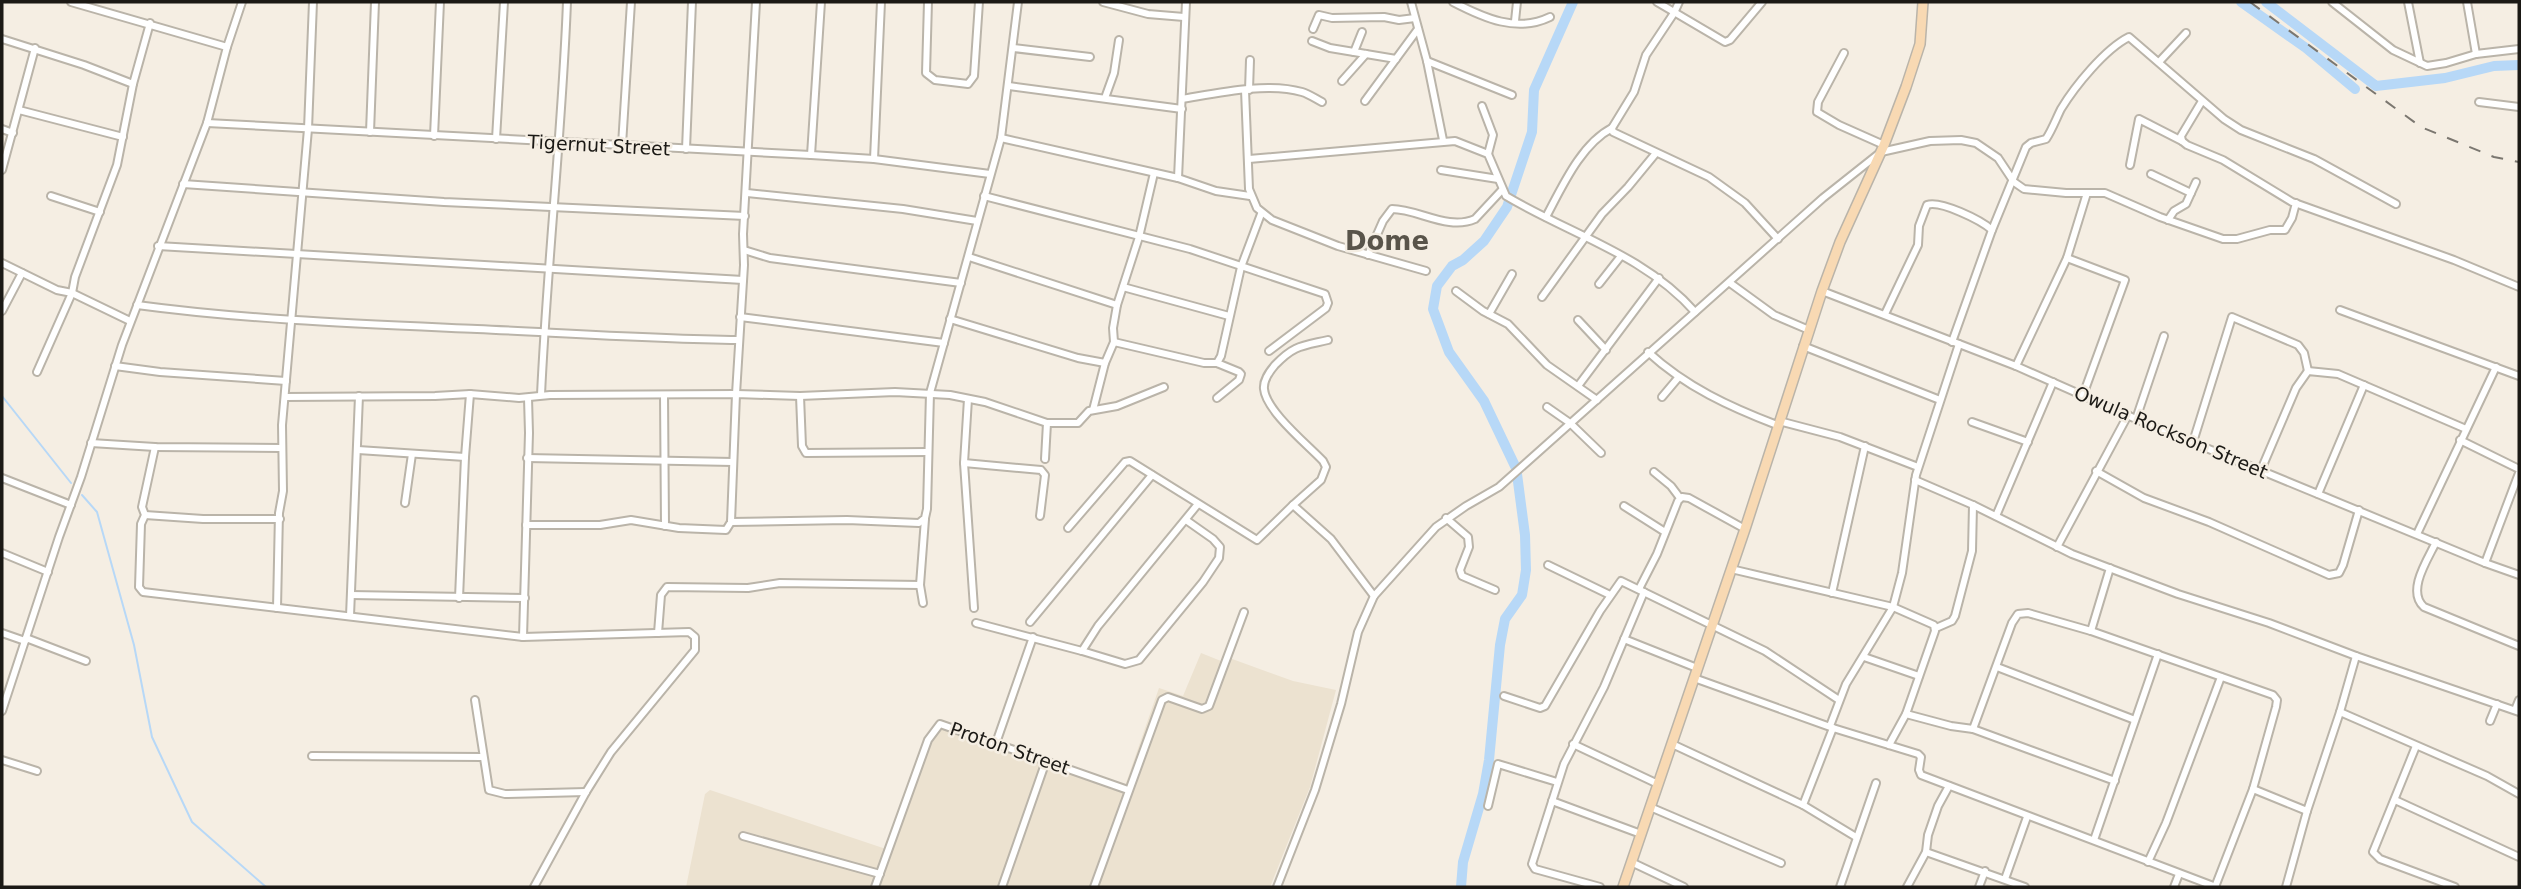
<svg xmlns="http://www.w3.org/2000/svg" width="2521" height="889" font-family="'DejaVu Sans',sans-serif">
<rect width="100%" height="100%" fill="#f5eee3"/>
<path fill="#ece2d0" d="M1201 653 1221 661 1224 656 1293 681 1336 690 1310 787 1270 887H686L705 794 710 790 892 851 933 735 941 725 1125 786 1159 688 1183 696Z"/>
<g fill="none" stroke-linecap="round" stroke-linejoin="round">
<g stroke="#b7d8f7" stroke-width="2">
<path d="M2 396 71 483"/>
<path d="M82 495 97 512 134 645 152 737 192 822 266 887"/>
</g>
<g stroke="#b7d8f7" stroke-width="10">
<path d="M2241 2 2306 48 2355 89"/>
<path d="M2266 2 2376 86 2445 78 2494 66 2519 65"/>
<path d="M1515 466 1484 401 1449 352 1433 309 1437 286 1452 266 1463 260 1484 241 1507 207 1532 132 1534 90 1573 2"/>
<path d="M1461 887 1463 862 1483 794 1489 760 1500 645 1505 619 1522 595 1526 570 1525 535 1517 474"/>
</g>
<defs>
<g id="street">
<path d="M71 2 227 47"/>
<path d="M928 2 926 73 935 80 968 84 974 76 979 2"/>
<path d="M1103 2 1148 14 1184 17"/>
<path d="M1411 2 1427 61 1443 140"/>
<path d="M1453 2C1484 18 1517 33 1550 17"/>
<path d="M1657 2 1725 42 1730 40 1762 2"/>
<path d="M1679 2 1674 13 1646 55 1634 92 1612 128 1613 132 1709 177 1745 203 1778 239"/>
<path d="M2332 2 2393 50 2427 66 2446 63 2476 54 2519 49"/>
<path d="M2408 2 2420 63"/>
<path d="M2467 2 2476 54"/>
<path d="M1515 21 1517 2"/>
<path d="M1313 29 1319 15 1332 18 1384 17 1399 20 1415 18"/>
<path d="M2 39 84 65 133 84"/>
<path d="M1312 41 1330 48 1396 59"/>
<path d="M1013 48 1090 57"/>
<path d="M1354 52 1362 32"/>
<path d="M1844 53 1818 102 1817 112 1839 125 1884 145"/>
<path d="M1427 61 1512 95"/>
<path d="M2159 62 2186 33"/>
<path d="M1342 81 1366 54"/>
<path d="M1009 86 1182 109"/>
<path d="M1245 90 1249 189 1257 208 1272 220 1338 246 1426 271"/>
<path d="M1249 90 1250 60"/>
<path d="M1105 98 1114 73 1119 40"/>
<path d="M1182 99C1218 93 1267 82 1302 92 1309 94 1316 99 1322 102"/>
<path d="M1365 101 1418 29"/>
<path d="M2202 101 2181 136 2182 141 2187 145 2223 160 2292 202 2454 260 2519 287"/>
<path d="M2479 102 2519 107"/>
<path d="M1482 106 1493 135 1488 154"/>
<path d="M19 110 123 137"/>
<path d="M207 123 811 155 874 159 990 174"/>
<path d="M2 129 13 133"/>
<path d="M370 132 375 2"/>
<path d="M434 136 440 2"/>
<path d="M1001 138 1178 178 1216 191 1250 196"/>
<path d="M496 139 504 2"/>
<path d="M622 145 631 2"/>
<path d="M686 149 692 2"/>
<path d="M811 155 821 2"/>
<path d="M874 159 881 2"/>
<path d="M1249 159 1455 141 1488 154 1506 196C1570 234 1645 255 1695 312"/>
<path d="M2130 165 2139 119 2182 141"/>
<path d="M2 170 35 48"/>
<path d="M1441 170 1498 179"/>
<path d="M2151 174 2191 193"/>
<path d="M1178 178 1186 2"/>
<path d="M183 184 444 202 745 216"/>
<path d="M747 193 903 209 977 221"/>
<path d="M51 196 100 212"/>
<path d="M984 196 1190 249 1325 294 1328 303 1326 308 1269 351"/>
<path d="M1546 217C1562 187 1581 144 1612 128"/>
<path d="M2168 220 2174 211 2186 204 2196 182"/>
<path d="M158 246 743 280"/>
<path d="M744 250 770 258 961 283"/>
<path d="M1368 255 1383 221 1392 209C1418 209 1448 231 1475 219L1502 190"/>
<path d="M969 257 1117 305"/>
<path d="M2067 258 2125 280 2083 395"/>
<path d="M2 263 57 290 72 293 130 321"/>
<path d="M1730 283 1774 315 1809 330"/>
<path d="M1599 284 1621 256"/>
<path d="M1123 287 1229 316"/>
<path d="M1456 291 1483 311 1508 324 1547 365 1597 400"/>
<path d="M1822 291 2016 366 2136 419 2485 563 2519 575"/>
<path d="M1542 297 1602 214 1628 187 1656 153"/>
<path d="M137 305C249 320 364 324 477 329 564 333 651 339 739 340"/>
<path d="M2340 310 2519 376"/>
<path d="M2 311 22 273"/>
<path d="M1489 314 1512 274"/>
<path d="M1885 314 1918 245 1919 226 1927 205C1940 200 1981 220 1992 230"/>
<path d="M740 317 944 343"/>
<path d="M950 319 1078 358 1105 363"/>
<path d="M1578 320 1606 350"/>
<path d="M1328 340C1302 346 1294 345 1275 365 1269 372 1263 380 1264 389 1266 411 1308 445 1323 461L1326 467 1321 480 1293 505 1331 539 1374 596"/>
<path d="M1114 342 1204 363H1217L1239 372 1241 374 1239 380 1217 398"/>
<path d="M1952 342 1992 230 2026 147 2031 143 2046 139C2052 130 2056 119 2061 109 2075 86 2105 49 2129 37L2224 119 2241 130 2314 159 2396 204"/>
<path d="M1803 346 1940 400"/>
<path d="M1648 352C1686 387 1730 407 1777 425"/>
<path d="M1217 363 1221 356 1241 267 1261 214"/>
<path d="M115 366 160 372 286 381"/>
<path d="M2016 366 2067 258 2087 193"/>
<path d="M37 372 72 293 75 277 117 165 133 84 150 23"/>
<path d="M1578 386 1659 278"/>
<path d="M541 395C547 264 562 133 567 2"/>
<path d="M664 395 665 526"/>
<path d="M800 396 802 446 806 453 928 452"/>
<path d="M285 397 435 396 470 394 519 398 550 395 736 394 800 396 895 392 950 395 985 402 1047 423H1078L1089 411 1117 406 1164 387"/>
<path d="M1662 397 1678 378"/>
<path d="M528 398 529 433 523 637 689 632 695 637V650L611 752 586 792 534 887"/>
<path d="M968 399 964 463 974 608"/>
<path d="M1547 407 1570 423 1601 453"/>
<path d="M1093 410 1105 363 1114 342 1113 328 1117 305 1139 237 1154 173"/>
<path d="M2136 419 2164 336"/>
<path d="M1779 421 1840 437 1918 467"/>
<path d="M1972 422 2028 442"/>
<path d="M2460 440 2519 469"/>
<path d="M2193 442 2232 317 2298 345 2304 353 2308 371"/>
<path d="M91 443 155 447 281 448"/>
<path d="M155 447 142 507 145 515 141 524 139 587 143 592 523 637"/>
<path d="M358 450 465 457"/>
<path d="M527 458 733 462"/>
<path d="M1045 459 1047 423"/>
<path d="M964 463 1041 470 1045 475 1040 516"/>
<path d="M2261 470 2296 388 2308 371 2338 374 2466 429"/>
<path d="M2096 471 2144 498 2209 522 2329 575 2339 573 2343 565 2359 510"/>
<path d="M1654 472 1671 486 1680 498"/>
<path d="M2 478 71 505"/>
<path d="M1915 480 1973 505 2072 554 2178 594 2269 623 2356 656 2519 712"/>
<path d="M2318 494 2364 385"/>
<path d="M405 503 412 454"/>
<path d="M1624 506 1665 532"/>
<path d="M145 515 203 519H280"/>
<path d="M1996 516 2053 382"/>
<path d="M1446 518 1468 537 1469 547 1460 570 1462 576 1495 590"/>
<path d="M731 522 847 520 919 523 925 518 927 509 930 393 1001 138 1018 2"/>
<path d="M526 525H600L631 520 679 528 726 530 731 522 736 394 744 265 743 234 756 2"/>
<path d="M1068 528 1125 462 1130 461 1257 540 1293 505"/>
<path d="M2417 534 2496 367"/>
<path d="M2436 542C2428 559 2406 591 2424 607L2519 646"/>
<path d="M2057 547 2128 415"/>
<path d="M2 553 48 572"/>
<path d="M2485 563 2519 473"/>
<path d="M1548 565 1610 595"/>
<path d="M1731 569 1893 607 1934 625 1935 631 1906 714 1889 745"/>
<path d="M920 585 923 603"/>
<path d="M1639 589 1657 554 1678 501 1682 497 1689 498 1745 529"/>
<path d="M1832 593 1865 446"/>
<path d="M351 595 525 598"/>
<path d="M459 598 465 457 470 394"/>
<path d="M277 608 279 513 283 491 282 425 308 129 313 2"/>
<path d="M350 616 359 396"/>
<path d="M1030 622 1152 475"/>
<path d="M976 623 1082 651 1098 626 1198 504"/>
<path d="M1936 628 1952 621 1955 616 1972 551 1973 505"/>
<path d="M2091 631 2110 568"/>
<path d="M2 633 25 641"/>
<path d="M658 633 661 595 667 587 748 588 780 583 920 585 925 519"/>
<path d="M26 638 86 661"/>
<path d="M1624 639 1697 668"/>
<path d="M1082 651 1125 664 1139 660 1203 582 1219 558 1220 547 1213 539 1186 520"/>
<path d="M1864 657 1919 676"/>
<path d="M1997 667 2135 720"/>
<path d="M1694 678 1833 728 1918 754 1921 757 1919 770 1921 775 2216 887"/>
<path d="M1504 696 1540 708 1545 706 1600 611 1621 581 1765 651 1839 700"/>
<path d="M475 700 489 790 505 794 586 792"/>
<path d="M2515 710 2519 700"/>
<path d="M2 711 59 537 81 477 122 345 207 123 227 47 242 2"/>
<path d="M2340 712 2487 776 2519 794"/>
<path d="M1906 714 1951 726 1973 729 2115 781"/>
<path d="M2490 721 2497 704"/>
<path d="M1830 726 1846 684 1893 607 1902 573 1916 475 1959 344"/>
<path d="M1973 729 2012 623 2018 614 2028 613 2091 631 2273 695 2277 700 2276 707 2253 789 2215 887"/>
<path d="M996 743 1033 637"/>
<path d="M1573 744 1658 784"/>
<path d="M1672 744 1803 805 1856 837"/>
<path d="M2416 746 2373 852 2380 859 2455 887"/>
<path d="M312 756 483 757"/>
<path d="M2 760 37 771"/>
<path d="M2253 789 2307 811"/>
<path d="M2395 800 2519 857"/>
<path d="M1552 801 1641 834"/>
<path d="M1803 805 1833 728"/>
<path d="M1488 806 1498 764 1557 782"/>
<path d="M1650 807 1781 863"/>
<path d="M743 836 880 874"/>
<path d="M2094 840 2158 654"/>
<path d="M1926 852 2025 887"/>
<path d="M1631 862 1684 887"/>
<path d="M2148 862 2166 823 2221 677"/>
<path d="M2005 879 2027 817"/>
<path d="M875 887 928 740 940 724 1128 790"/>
<path d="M1002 887 1046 761"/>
<path d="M1094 887 1162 700 1168 697 1202 709 1209 706 1244 612"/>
<path d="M1277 887 1315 790 1341 704 1358 632 1374 596 1436 527 1466 506 1499 487 1823 198 1881 152 1930 141 1961 140 1976 143 1998 158 2014 182 2024 189 2066 193H2105L2160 217 2223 239H2237L2270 230H2285L2292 218 2296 203"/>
<path d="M1600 887 1535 869 1532 864 1564 764 1604 687 1644 592"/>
<path d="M1840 887 1876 783"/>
<path d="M1907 887 1926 852 1928 835 1938 806 1949 786"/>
<path d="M1979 887 1985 871"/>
<path d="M2174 887 2179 874"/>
<path d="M2286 887 2307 811 2340 712 2356 656"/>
</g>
<path id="secondary" d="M1623 887 1745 529 1822 291 1840 242 1884 145 1906 87 1920 44 1923 2"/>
</defs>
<use href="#street" stroke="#bab4a9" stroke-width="10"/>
<use href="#secondary" stroke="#bab4a9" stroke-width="12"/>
<use href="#street" stroke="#fff" stroke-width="6"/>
<use href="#secondary" stroke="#f8d9b3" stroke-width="9"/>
<path stroke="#7b7770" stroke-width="2" stroke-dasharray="12 12" stroke-linecap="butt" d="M2250 2 2421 127 2494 157 2519 162"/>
</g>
<g text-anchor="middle" stroke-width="5" stroke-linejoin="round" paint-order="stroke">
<g font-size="19" fill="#1b1915" stroke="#f5eee3">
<text transform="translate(599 145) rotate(3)" y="7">Tigernut Street</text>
<text transform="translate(2171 432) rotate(23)" y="7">Owula Rockson Street</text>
<text transform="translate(1010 748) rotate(19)" y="7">Proton Street</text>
</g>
<g font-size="26" font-weight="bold" fill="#59544a" stroke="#f5eee3">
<text x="1387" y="250">Dome</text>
</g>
</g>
<rect width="2521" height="889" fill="none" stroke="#1b1915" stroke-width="7"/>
</svg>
